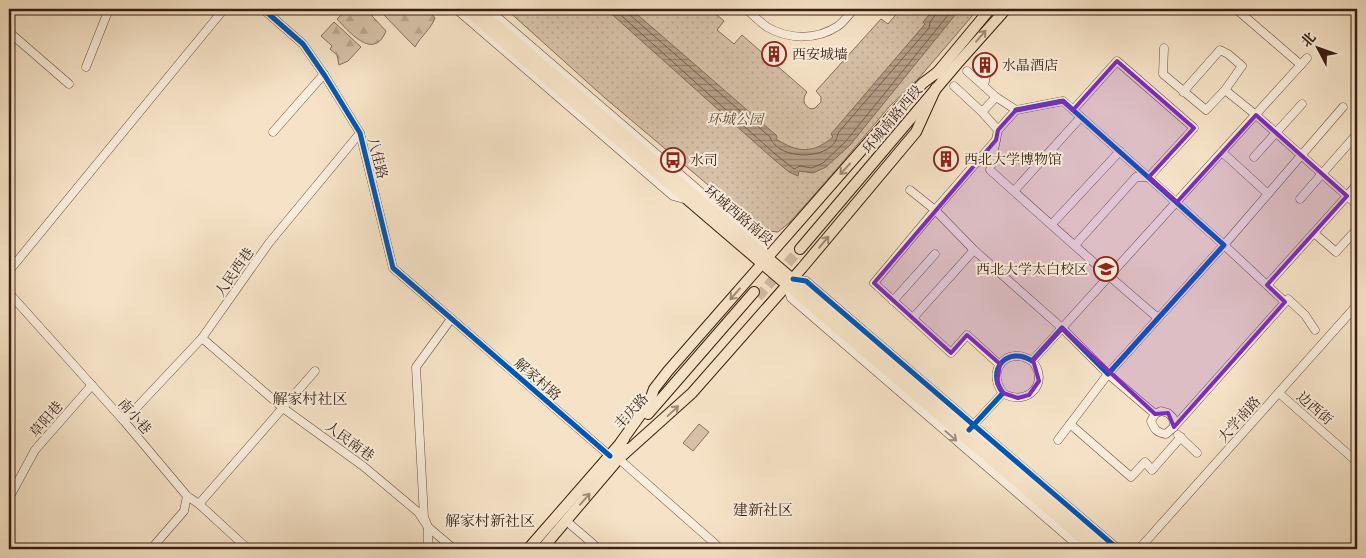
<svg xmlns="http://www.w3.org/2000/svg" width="1366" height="558" font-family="'IM FELL French Canon','Noto Serif SC',serif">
<defs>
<pattern id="grass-dots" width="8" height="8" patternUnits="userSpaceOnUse" patternTransform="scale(1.25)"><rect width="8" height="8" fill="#d6c1a8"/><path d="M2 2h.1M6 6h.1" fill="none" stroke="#b8a590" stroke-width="1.8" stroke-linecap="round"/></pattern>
<pattern id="forest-firs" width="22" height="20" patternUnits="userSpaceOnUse" patternTransform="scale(1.25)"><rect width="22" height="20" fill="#d6c1a8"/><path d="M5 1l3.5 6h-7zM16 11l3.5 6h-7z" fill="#b8a590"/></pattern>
<pattern id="water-rules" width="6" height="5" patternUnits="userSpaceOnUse" patternTransform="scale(1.25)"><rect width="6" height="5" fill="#b5a089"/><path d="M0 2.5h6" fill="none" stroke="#94826f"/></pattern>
</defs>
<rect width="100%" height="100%" fill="#f6e3c7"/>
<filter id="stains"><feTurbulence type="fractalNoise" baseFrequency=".004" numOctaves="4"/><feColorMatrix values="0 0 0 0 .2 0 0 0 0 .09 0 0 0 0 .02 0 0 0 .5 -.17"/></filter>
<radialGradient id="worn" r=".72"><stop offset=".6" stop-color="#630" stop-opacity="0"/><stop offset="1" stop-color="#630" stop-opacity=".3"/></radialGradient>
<path fill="url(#grass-dots)" stroke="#876f5c" d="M506 9H710L724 21 717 30 734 44 742 35 807 92C802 99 803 105 811 109L815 108 821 102V97L816 91 881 19 888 24 899 11 897 9H978L919 78 889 107 836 170 790 222 778 232 769 231 752 222 605 98Z"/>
<g fill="url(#forest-firs)" stroke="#876f5c">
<path d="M347 9H376L377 11 372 16 386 31C374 61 350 33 337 19Z"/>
<path d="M384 9H428L435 18C431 29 421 36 415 47L381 12Z"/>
<path d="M334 22 361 47 348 61 339 65 337 55 330 49 332 46 321 36Z"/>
</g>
<path fill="#d6c1a8" stroke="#876f5c" d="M699 424 709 432 693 451 683 443Z"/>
<path fill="url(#water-rules)" stroke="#836c59" d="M606 9H631L777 136 776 139C798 153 813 154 833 137L831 134 925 24 923 22 934 9H960L850 145 826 167 813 173 799 171 798 176 789 172 771 157Z"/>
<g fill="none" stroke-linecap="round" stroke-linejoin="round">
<g stroke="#765e4d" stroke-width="1">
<path d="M614 9 774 153 794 169 800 166 812 168 823 163 846 141 953 9"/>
<path d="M628 9 630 15 770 137C778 162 836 161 838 133L929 28 930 22 937 13 938 9"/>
</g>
<path stroke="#d0bba3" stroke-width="10" stroke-dasharray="10 5" stroke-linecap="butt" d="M758 297 800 249"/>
<defs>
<g id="minor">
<path d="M263 9 303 44 325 76 360 133 393 268 610 456"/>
<path d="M456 9 673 196 684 199"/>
<path d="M488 9 760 243 766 255"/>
<path d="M746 9C753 15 760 22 767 27 789 40 817 40 838 26 844 22 849 14 854 9"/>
<path d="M1236 9 1301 65"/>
<path d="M9 32 69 84"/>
<path d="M1164 48 1163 74 1206 110 1225 90 1256 115 1347 196 1267 285"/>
<path d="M86 67 107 14 111 9"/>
<path d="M967 71 996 97"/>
<path d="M954 86 982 112 996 97 1016 110 998 130 982 112"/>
<path d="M984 86 987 71"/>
<path d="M1183 92 1220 50 1228 54 1242 66 1225 90"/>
<path d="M1073 110 1117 61 1194 128 1149 177H1136L1075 245"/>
<path d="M998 130 990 170C1046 220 1101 270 1158 318"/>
<path d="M273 132 324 74"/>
<path d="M996 140 935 210 974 250 1062 328 1307 58"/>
<path d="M1222 152 1268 194"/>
<path d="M1254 157 1302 104"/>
<path d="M1357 184 1347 196 1357 205"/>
<path d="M910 190 935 210 874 283 951 353 967 335 1000 365"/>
<path d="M1014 191 1081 117"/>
<path d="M1300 199 1356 135"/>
<path d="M1052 224 1120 151"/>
<path d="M1314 233 1336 252 1357 229"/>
<path d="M9 271 224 9"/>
<path d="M793 279 806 281 1118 549"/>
<path d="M787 286 791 298 1082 549"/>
<path d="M9 293 124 421 187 496 199 504 248 549"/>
<path d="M893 301 935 254"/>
<path d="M1285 302 1224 245 1343 107"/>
<path d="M913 318 974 250"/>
<path d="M202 338 283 408 363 466 418 512 428 527 454 549"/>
<path d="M1003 393C1027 408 1051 382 1032 361"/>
<path d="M1279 393 1357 462"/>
<path d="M124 421 202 338 269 243 360 133"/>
<path d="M1070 424 1131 477 1145 462 1152 470 1181 437"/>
<path d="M1174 427 1288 299 1305 315 1315 330"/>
<path d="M969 430 1003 393C985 370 1008 345 1032 361L1062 328 1108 374 1224 245 1063 101 1016 110"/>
<path d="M1178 435 1197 453"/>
<path d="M1058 440 1108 374 1155 414 1161 411 1168 413 1173 418 1174 427 1166 434C1157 433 1154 429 1151 421L1155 414"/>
<path d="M619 459 721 549"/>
<path d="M9 498 35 450 92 385"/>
<path d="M199 504 315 371"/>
<path d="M571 525 599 549"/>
<path d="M151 549 184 511 187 496"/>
<path d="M428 549V527L424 517 416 367 451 319"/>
<path d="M1139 549 1357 305"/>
</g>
<g id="major">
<path d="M465 9 1095 549"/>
<path d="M478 9 1107 549"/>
<path d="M936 74 990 9"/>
<path d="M800 249 957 64 1006 9"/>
<path d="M648 414 754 292"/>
<path d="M621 442 649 403 654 389 668 371 902 104 923 83 939 71"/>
<path d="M623 455 692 393 802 268 916 132 936 88"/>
<path d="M528 549 624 439"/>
<path d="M542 549 627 449"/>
</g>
</defs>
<use href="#minor" stroke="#684e3e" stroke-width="9"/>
<use href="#major" stroke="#381d11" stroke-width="12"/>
<use href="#minor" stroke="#f9eddb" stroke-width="8"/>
<use href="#major" stroke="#f6e3c7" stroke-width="10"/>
<defs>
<g id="cycleway">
<path d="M263 9 303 44 325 76 360 133 393 268 610 456"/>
<path d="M793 279 806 281 1118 549"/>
<path d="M969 430 1003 393C985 370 1008 345 1032 361L1062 328 1108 374 1224 245 1063 101 1016 110"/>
</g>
</defs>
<use href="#cycleway" stroke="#f9eddb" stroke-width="8"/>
<use href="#cycleway" stroke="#0057b8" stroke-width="5"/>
</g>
<defs><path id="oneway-shaft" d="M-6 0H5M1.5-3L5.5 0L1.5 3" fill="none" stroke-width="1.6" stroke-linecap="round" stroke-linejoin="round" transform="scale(1.25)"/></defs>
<g stroke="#a08a75">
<use href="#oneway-shaft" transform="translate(981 36) rotate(-49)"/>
<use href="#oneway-shaft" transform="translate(845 169) rotate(132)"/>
<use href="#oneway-shaft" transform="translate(824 242) rotate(-50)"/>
<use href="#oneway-shaft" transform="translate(735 294) rotate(131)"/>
<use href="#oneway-shaft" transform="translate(673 411) rotate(-43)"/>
<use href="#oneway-shaft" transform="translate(585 499) rotate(-49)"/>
</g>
<use stroke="#a28f80" href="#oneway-shaft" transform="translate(951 436) rotate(41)"/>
<path fill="#7b2cbf" fill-opacity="0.2" stroke="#7b2cbf" stroke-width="4" stroke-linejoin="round" d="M1117 61 1194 128 1149 177 1177 202 1256 115 1347 196 1267 285 1285 302 1174 427 1168 413 1155 414 1062 328 1033 360 1039 381 1029 395 1018 398 1003 393 997 383 1000 364 967 335 951 353 874 283 996 140 998 130 1016 110 1063 101 1073 110Z"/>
<defs>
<symbol id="building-ring" viewBox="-11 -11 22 22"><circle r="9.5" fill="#f9eddb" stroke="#8f2418" stroke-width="1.5"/><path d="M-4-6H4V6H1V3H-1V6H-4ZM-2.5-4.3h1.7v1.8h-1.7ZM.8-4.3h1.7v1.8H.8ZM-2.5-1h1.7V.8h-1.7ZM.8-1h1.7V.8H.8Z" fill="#8f2418"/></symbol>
<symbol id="bus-ring" viewBox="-11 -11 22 22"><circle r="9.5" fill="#f9eddb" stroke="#8f2418" stroke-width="1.5"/><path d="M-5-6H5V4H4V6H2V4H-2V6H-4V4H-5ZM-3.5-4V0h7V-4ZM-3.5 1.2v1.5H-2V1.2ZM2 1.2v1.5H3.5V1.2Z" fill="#8f2418"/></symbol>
<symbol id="university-ring" viewBox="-11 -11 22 22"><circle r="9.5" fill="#f9eddb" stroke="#8f2418" stroke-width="1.5"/><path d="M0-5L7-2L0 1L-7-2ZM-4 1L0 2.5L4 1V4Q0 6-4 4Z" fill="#8f2418"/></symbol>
</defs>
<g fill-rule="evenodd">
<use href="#building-ring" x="760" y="40" width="28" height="28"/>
<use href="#building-ring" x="971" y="51" width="28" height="28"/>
<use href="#building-ring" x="932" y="145" width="28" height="28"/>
<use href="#bus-ring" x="659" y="146" width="28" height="28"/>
<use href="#university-ring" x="1092" y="255" width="28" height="28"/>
</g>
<g text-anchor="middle" stroke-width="4" stroke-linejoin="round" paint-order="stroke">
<g font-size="14" fill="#381d11" stroke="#f9eddb" text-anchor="start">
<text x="792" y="59">西安城墙</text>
<text x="1002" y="70">水晶酒店</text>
<text x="964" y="164">西北大学博物馆</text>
<text x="690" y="165">水司</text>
<text x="1088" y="274" text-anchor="end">西北大学太白校区</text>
</g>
<g font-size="14" font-style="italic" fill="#674e3e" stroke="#f9eddb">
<text x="735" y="124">环城公园</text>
</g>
<g font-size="14" fill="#381d11" stroke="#f9eddb">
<text transform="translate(892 119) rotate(-50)" y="5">环城南路西段</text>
<text transform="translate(378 158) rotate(76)" y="5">八佳路</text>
<text transform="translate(739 215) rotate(40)" y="5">环城西路南段</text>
<text transform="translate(234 272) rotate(-55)" y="5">人民西巷</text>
<text transform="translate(538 379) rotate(41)" y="5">解家村路</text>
<text transform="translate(1315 408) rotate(41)" y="5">边西街</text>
<text transform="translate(631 411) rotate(-47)" y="5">丰庆路</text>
<text transform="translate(135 416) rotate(49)" y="5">南小巷</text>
<text transform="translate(46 419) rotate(-49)" y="5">草阳巷</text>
<text transform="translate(1239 419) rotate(-48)" y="5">大学南路</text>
<text transform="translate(350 441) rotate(36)" y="5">人民南巷</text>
</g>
<g font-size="15" fill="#381d11" stroke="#f9eddb">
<text x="310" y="404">解家村社区</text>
<text x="763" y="515">建新社区</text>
<text x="490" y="526">解家村新社区</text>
</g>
</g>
<rect width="1366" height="558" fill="none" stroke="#f6e3c7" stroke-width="30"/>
<rect x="10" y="10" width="1346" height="538" fill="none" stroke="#381d11" stroke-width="2.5"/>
<rect x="15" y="15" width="1336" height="528" fill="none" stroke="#381d11"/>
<g transform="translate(1318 48) rotate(311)" stroke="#f9eddb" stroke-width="4" paint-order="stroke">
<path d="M0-4L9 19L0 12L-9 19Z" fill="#381d11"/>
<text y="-8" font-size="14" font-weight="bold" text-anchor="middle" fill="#381d11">北</text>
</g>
<rect width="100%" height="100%" filter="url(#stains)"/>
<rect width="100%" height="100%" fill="url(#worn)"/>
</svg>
